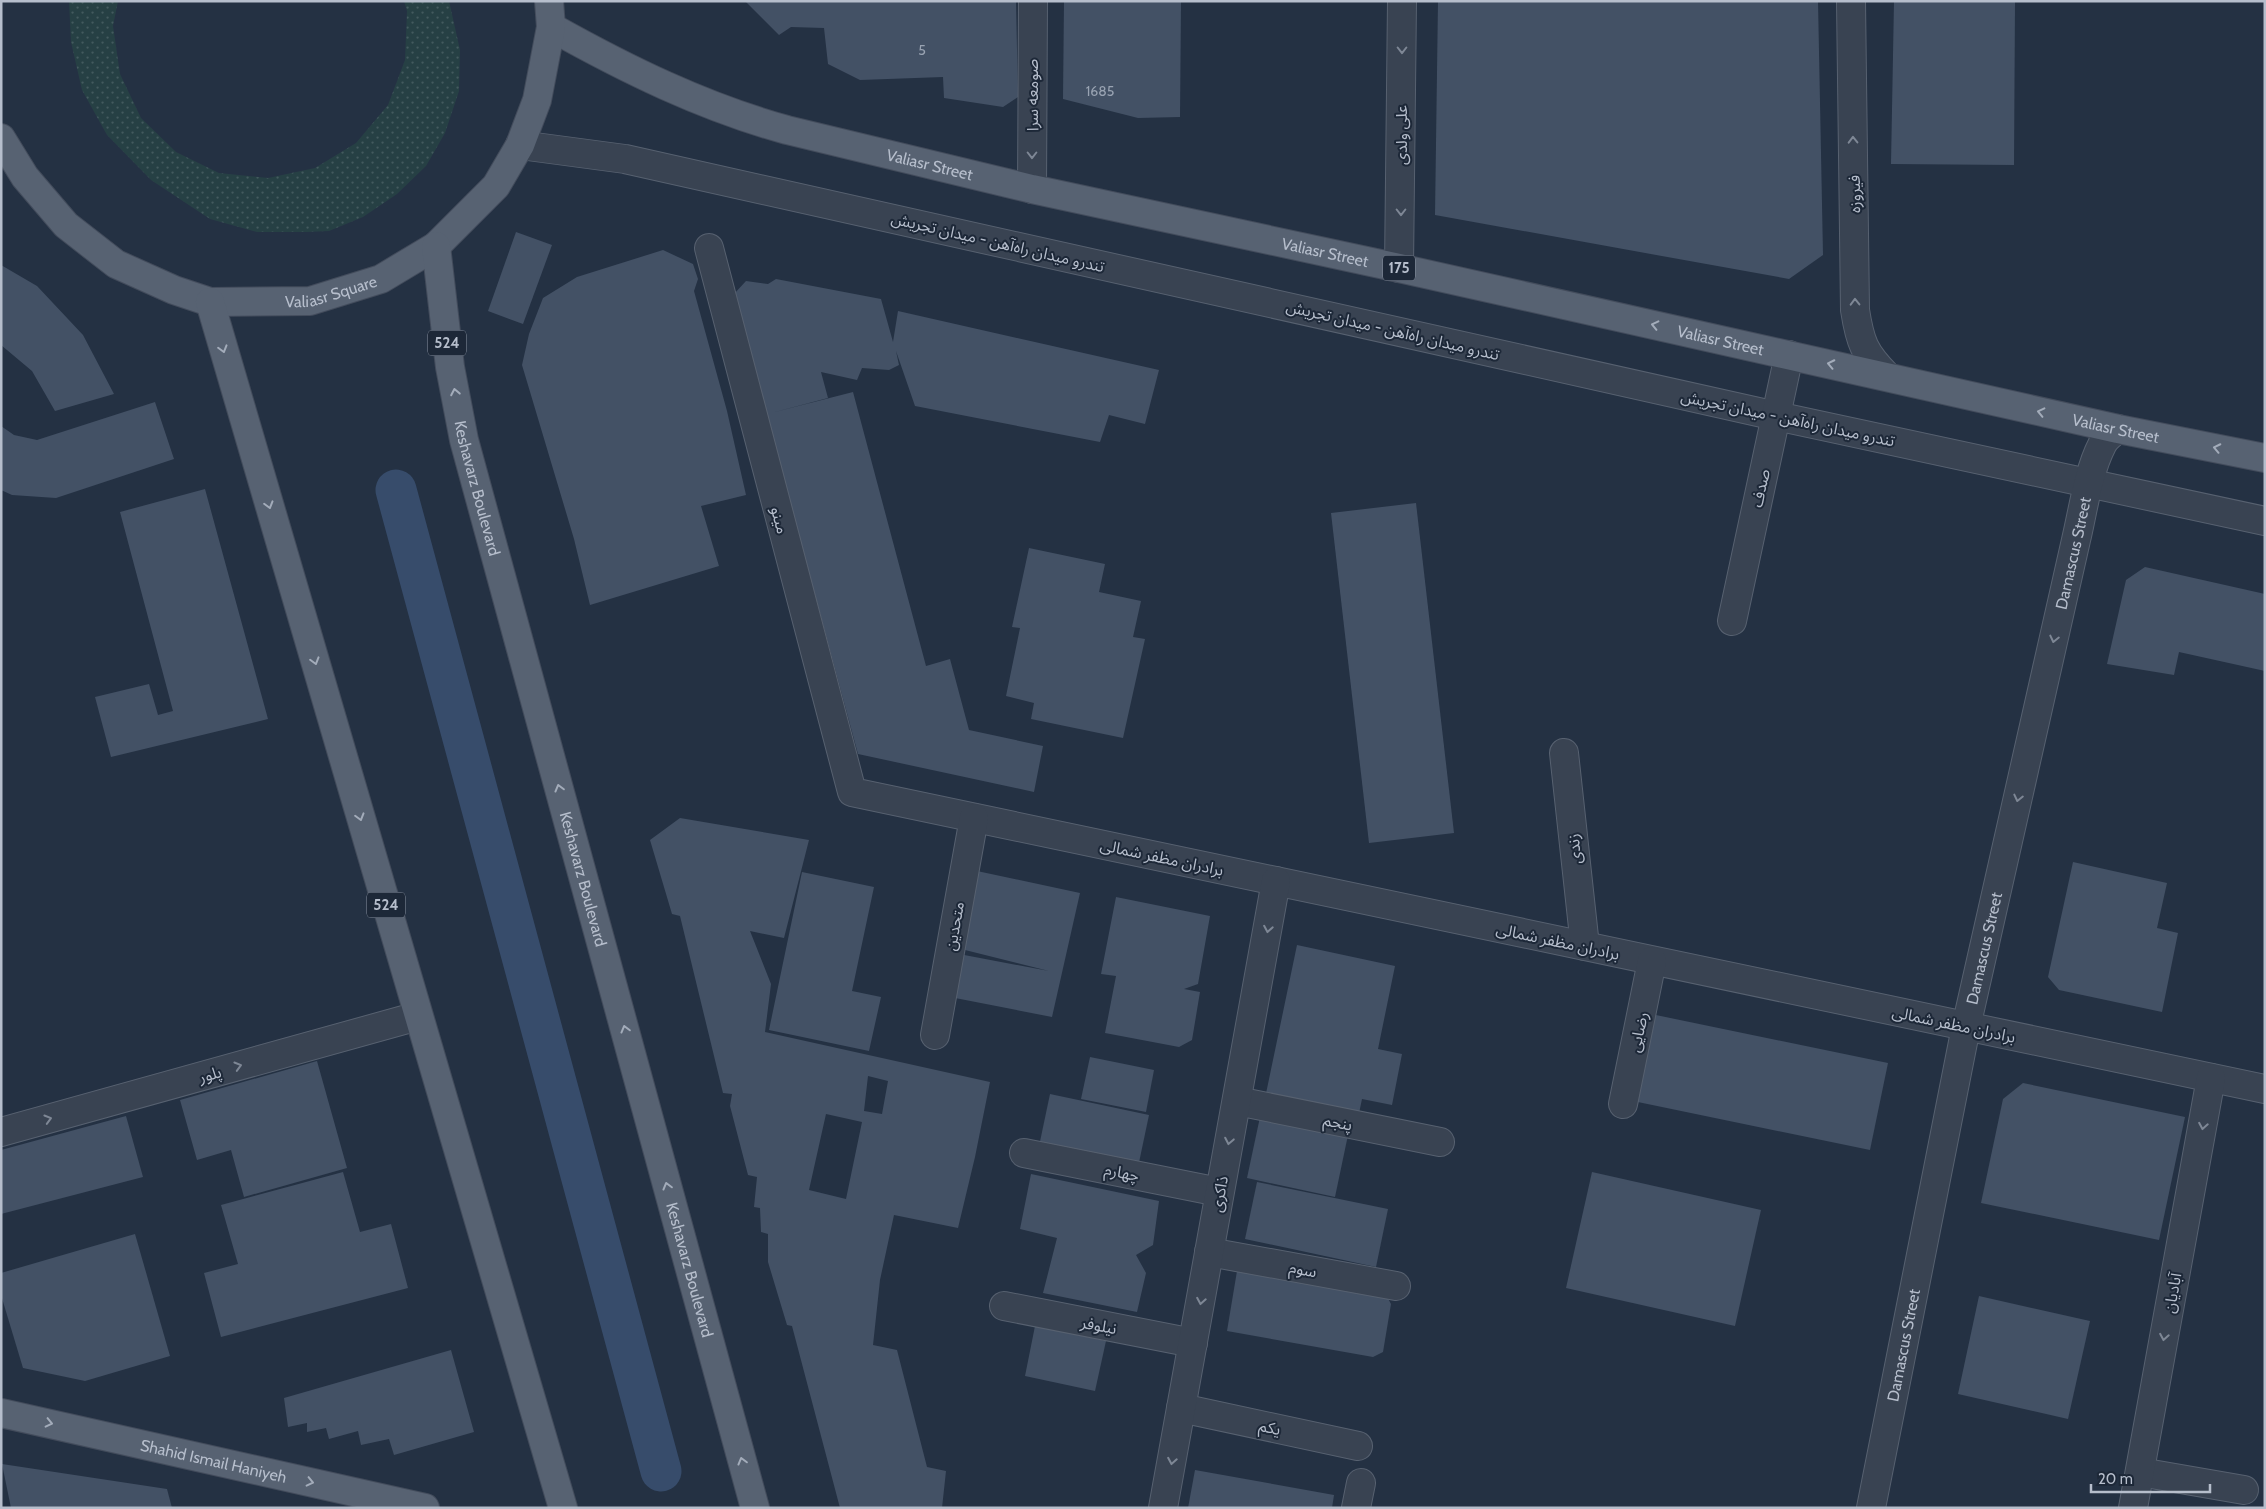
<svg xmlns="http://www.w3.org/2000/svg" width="2266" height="1509" font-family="Cabin,'Noto Sans Arabic',sans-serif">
<defs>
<pattern id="green-dots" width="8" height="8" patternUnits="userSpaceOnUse" patternTransform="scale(1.25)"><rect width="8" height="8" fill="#264044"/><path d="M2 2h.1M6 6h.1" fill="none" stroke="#435a5e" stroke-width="1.8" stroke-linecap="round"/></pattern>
</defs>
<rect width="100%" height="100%" fill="#243143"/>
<path fill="url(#green-dots)" d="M69 1H118L113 26 120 74 141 118 176 152 219 173 268 178 315 168 356 143 388 105 405 60 407 11 404 1H449L460 50 459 91 445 133 426 166 397 194 363 217 329 231 307 232H257L210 219 151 180 107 135 82 90 71 42Z"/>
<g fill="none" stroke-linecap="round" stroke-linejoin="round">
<path stroke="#374c6b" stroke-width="41" d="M396 490 661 1471"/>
</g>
<g fill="#435165" fill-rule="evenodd">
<path d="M745 1H1016L1018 97 1003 107 944 98 943 77 860 80 828 64 824 28 791 27 779 35Z"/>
<path d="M1064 1H1181L1180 117 1138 118 1063 99Z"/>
<path d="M1438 1H1818L1823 255 1789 279 1435 215Z"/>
<path d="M1894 1H2015L2014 165 1891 164Z"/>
<path d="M516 232 552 245 523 324 488 311Z"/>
<path d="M663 250 693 264 698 279 694 291 727 411 746 495 701 506 719 566 590 605 574 539 522 365 529 334 543 298 577 277Z"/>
<path d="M1 265 37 286 83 335 114 394 55 411 32 371 1 345Z"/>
<path d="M776 279 881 299 893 342 898 311 1159 370 1145 424 1109 415 1100 442 915 406 896 351 899 365 889 370 862 368 857 380 821 372 828 398 771 413 853 392 926 666 950 659 969 730 1043 746 1034 792 858 754 734 294 746 281 768 284Z"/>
<path d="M155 402 174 459 56 498 12 495 1 490V426L14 435 37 440Z"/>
<path d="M205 489 268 719 111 757 95 697 149 684 158 715 173 711 120 512Z"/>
<path d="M1416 503 1454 833 1369 843 1331 513Z"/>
<path d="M1029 548 1105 564 1099 592 1141 601 1133 637 1145 639 1123 738 1031 719 1034 703 1006 696 1020 628 1012 627Z"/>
<path d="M2145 567 2265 594V671L2179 652 2174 675 2107 664 2126 580Z"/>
<path d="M680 818 809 840 784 938 750 931 771 984 765 1032 990 1082 975 1157 958 1228 894 1215 880 1280 873 1345 897 1350 927 1467 946 1471 942 1508H840L792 1326 787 1325 768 1262V1234L761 1232 760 1208 754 1207 757 1177 748 1175 730 1106 732 1094 723 1093 680 916 672 914 650 840ZM868 1076 888 1081 882 1114 864 1111ZM826 1114 862 1122 846 1199 809 1190Z"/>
<path d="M2073 862 2167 883 2157 928 2178 933 2162 1012 2059 990 2048 977Z"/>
<path d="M977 871 1080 893 1052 1017 950 997 959 954 1049 971 961 949Z"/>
<path d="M802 872 874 887 852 991 881 997 869 1051 769 1030Z"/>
<path d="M1116 897 1210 916 1198 984 1184 989 1200 992 1192 1040 1179 1047 1105 1033 1116 976 1101 974Z"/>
<path d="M1297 945 1395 966 1378 1049 1402 1054 1392 1105 1362 1099 1357 1123 1264 1103Z"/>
<path d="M1651 1014 1888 1063 1870 1150 1633 1101Z"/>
<path d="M1090 1057 1154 1070 1146 1112 1081 1099Z"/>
<path d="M317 1061 347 1168 244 1197 231 1150 197 1160 180 1100Z"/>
<path d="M2023 1083 2185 1117 2159 1240 1981 1203 2003 1099Z"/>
<path d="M1050 1094 1149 1115 1137 1172 1038 1151Z"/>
<path d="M126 1116 143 1177 1 1214V1150Z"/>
<path d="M1260 1117 1348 1135 1335 1197 1247 1178Z"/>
<path d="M343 1172 360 1232 391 1224 408 1288 221 1337 204 1273 238 1264 221 1205Z"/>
<path d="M1592 1172 1761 1210 1735 1326 1566 1288Z"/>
<path d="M1031 1174 1159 1201 1153 1245 1136 1255 1146 1273 1137 1312 1043 1293 1057 1238 1020 1229Z"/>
<path d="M1257 1182 1388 1209 1376 1267 1245 1239Z"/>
<path d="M135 1234 170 1356 85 1381 23 1368 1 1295V1273Z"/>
<path d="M1238 1265 1384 1291 1391 1304 1383 1352 1373 1357 1227 1331Z"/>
<path d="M1979 1296 2090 1321 2068 1419 1958 1394Z"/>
<path d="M1035 1326 1106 1341 1095 1391 1025 1376Z"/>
<path d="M451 1350 474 1432 394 1455 389 1439 361 1445 358 1431 329 1439 326 1428 307 1432V1423L288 1427 284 1398Z"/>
<path d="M2 1464 167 1489 172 1508H11Z"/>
<path d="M1195 1470 1334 1495 1332 1508H1188Z"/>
</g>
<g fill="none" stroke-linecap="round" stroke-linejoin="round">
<defs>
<g id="minor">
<path d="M1851 1 1855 310C1860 342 1864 353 1887 376"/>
<path d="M520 145 625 159 1776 416 2265 521"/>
<path d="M1032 189 1033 1"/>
<path d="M709 248 852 792 2265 1089"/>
<path d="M1399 268 1402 1"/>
<path d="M1732 621 1789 355"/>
<path d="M1564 753 1585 946"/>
<path d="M935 1035 974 818"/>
<path d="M1237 1101 1440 1142"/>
<path d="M1623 1104 1652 961"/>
<path d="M1 1132 418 1016"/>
<path d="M1024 1153 1219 1192"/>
<path d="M1209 1252 1396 1286"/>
<path d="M1004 1306 1193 1343"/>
<path d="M1181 1408 1358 1446"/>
<path d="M2140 1472 2244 1490"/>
<path d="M1163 1508 1276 881"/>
<path d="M1356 1508 1361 1483"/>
<path id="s1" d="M1871 1508 1966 1027 2076 540C2083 511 2088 472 2102 445 2105 438 2111 434 2118 429"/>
<path d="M2133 1508 2211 1078"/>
</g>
<g id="major">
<path id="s2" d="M551 27C626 69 703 107 787 130L1032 189 1399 268 2118 429 2265 458"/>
<path id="s3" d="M1 138 25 177 66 225 116 264 174 290 210 302 310 301 381 279 436 246 496 186 520 145 537 100 551 27 549 1"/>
<path id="s4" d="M436 246 450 367 464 440 755 1508"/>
<path d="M210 302 563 1508"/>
<path id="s5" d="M1 1413 425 1508"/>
</g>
</defs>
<use href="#minor" stroke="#576170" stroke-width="30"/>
<use href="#major" stroke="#434c5c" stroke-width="30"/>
<use href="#minor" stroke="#394352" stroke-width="28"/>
<use href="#major" stroke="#576272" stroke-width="28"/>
</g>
<defs><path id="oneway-chevron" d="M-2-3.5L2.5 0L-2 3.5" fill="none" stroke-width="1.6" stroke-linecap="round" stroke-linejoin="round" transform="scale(1.25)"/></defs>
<g stroke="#7e8795">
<use href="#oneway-chevron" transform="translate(1402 50) rotate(90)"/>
<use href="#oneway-chevron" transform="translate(1853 140) rotate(-91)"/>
<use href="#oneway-chevron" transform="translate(1032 155) rotate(90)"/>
<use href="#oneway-chevron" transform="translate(1401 212) rotate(90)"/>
<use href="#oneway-chevron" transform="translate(1855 302) rotate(-91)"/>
<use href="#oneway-chevron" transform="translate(2054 639) rotate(103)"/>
<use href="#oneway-chevron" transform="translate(2018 798) rotate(103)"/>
<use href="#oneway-chevron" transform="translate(1268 929) rotate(100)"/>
<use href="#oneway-chevron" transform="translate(238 1066) rotate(-16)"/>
<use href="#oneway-chevron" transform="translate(48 1119) rotate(-16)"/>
<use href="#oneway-chevron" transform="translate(2203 1126) rotate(100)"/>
<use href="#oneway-chevron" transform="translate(1229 1141) rotate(101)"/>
<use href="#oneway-chevron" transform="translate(1201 1301) rotate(100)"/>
<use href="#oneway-chevron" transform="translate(2164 1337) rotate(100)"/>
<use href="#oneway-chevron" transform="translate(1172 1461) rotate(100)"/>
</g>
<g stroke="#a3acba">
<use href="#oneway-chevron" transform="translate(1655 325) rotate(-167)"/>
<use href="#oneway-chevron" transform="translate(223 349) rotate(74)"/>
<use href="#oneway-chevron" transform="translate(1831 364) rotate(-168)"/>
<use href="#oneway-chevron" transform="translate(455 392) rotate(-101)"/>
<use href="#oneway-chevron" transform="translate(2041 412) rotate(-167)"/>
<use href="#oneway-chevron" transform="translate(2217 448) rotate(-168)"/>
<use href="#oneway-chevron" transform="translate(269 505) rotate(74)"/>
<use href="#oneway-chevron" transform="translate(315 661) rotate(74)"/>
<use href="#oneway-chevron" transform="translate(559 788) rotate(-105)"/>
<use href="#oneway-chevron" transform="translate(360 817) rotate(74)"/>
<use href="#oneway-chevron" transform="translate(625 1029) rotate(-105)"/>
<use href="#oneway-chevron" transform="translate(667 1186) rotate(-105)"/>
<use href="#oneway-chevron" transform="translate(49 1423) rotate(13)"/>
<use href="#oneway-chevron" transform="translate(742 1461) rotate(-105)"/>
<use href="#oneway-chevron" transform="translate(310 1482) rotate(13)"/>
</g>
<g text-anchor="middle" stroke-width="4" stroke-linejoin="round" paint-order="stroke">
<g font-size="14" fill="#99a3b2">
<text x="922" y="55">5</text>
<text x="1100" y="96">1685</text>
</g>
<g fill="#1d2838" stroke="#8891a0" stroke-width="1">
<rect x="1383" y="255.5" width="32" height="25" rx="4"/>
<rect x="428" y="330.5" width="38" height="25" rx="4"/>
<rect x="367" y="892.5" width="38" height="25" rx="4"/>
</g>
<g font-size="15" font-weight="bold" fill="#b6becc">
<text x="1399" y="273">175</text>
<text x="447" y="348">524</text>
<text x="386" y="910">524</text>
</g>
<g font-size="16" fill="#b6becc" stroke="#1d2838">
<text transform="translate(1032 95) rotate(-90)" y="6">صومعه سرا</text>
<text transform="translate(1401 135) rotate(-90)" y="6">علی ولدی</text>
<text dy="6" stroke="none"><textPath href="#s2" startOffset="405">Valiasr Street</textPath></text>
<text transform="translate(1854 194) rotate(-91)" y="6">فیروزه</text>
<text transform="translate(998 242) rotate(13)" y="6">تندرو میدان راه‌آهن - میدان تجریش</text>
<text dy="6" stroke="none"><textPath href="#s2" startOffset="810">Valiasr Street</textPath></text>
<text dy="6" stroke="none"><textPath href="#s3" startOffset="396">Valiasr Square</textPath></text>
<text transform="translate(1393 330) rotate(13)" y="6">تندرو میدان راه‌آهن - میدان تجریش</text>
<text dy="6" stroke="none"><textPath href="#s2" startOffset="1215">Valiasr Street</textPath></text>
<text transform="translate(1788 418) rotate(12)" y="6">تندرو میدان راه‌آهن - میدان تجریش</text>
<text dy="6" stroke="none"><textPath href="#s2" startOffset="1620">Valiasr Street</textPath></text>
<text dy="6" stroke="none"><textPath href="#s4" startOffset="246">Keshavarz Boulevard</textPath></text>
<text transform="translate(1760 488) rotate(-78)" y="6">صدف</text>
<text transform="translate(780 520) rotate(75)" y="6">مینو</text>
<text dy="6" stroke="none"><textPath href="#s1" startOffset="976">Damascus Street</textPath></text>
<text transform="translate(1574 849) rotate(-96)" y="6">زندی</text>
<text transform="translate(1162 857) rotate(12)" y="6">برادران مظفر شمالی</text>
<text dy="6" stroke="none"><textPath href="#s4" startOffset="651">Keshavarz Boulevard</textPath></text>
<text transform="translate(954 926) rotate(-80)" y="6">متحدین</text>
<text transform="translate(1558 941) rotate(12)" y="6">برادران مظفر شمالی</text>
<text dy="6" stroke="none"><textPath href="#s1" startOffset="571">Damascus Street</textPath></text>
<text transform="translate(1954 1024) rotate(12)" y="6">برادران مظفر شمالی</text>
<text transform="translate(1638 1032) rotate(-78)" y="6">رضایی</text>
<text transform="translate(210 1074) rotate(-16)" y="6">پلور</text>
<text transform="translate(1338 1122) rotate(11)" y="6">پنجم</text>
<text transform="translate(1122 1172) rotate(11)" y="6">چهارم</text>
<text transform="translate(1219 1194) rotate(-80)" y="6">ذاکری</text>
<text transform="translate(1303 1269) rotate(10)" y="6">سوم</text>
<text dy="6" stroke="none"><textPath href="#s4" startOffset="1056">Keshavarz Boulevard</textPath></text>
<text transform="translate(2172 1293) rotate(-80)" y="6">آبادیان</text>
<text transform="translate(1099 1325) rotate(11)" y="6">نیلوفر</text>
<text dy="6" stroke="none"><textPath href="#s1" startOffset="166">Damascus Street</textPath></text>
<text transform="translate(1270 1427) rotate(12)" y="6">یکم</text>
<text dy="6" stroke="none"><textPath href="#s5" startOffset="218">Shahid Ismail Haniyeh</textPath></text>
</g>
</g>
<rect width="2266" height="1509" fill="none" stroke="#b6becc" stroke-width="5"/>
<path d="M2091 1484v8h119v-8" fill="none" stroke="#b6becc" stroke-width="2.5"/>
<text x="2098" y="1484" font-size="15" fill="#b6becc" stroke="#1d2838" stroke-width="4" paint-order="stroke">20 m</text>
</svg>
